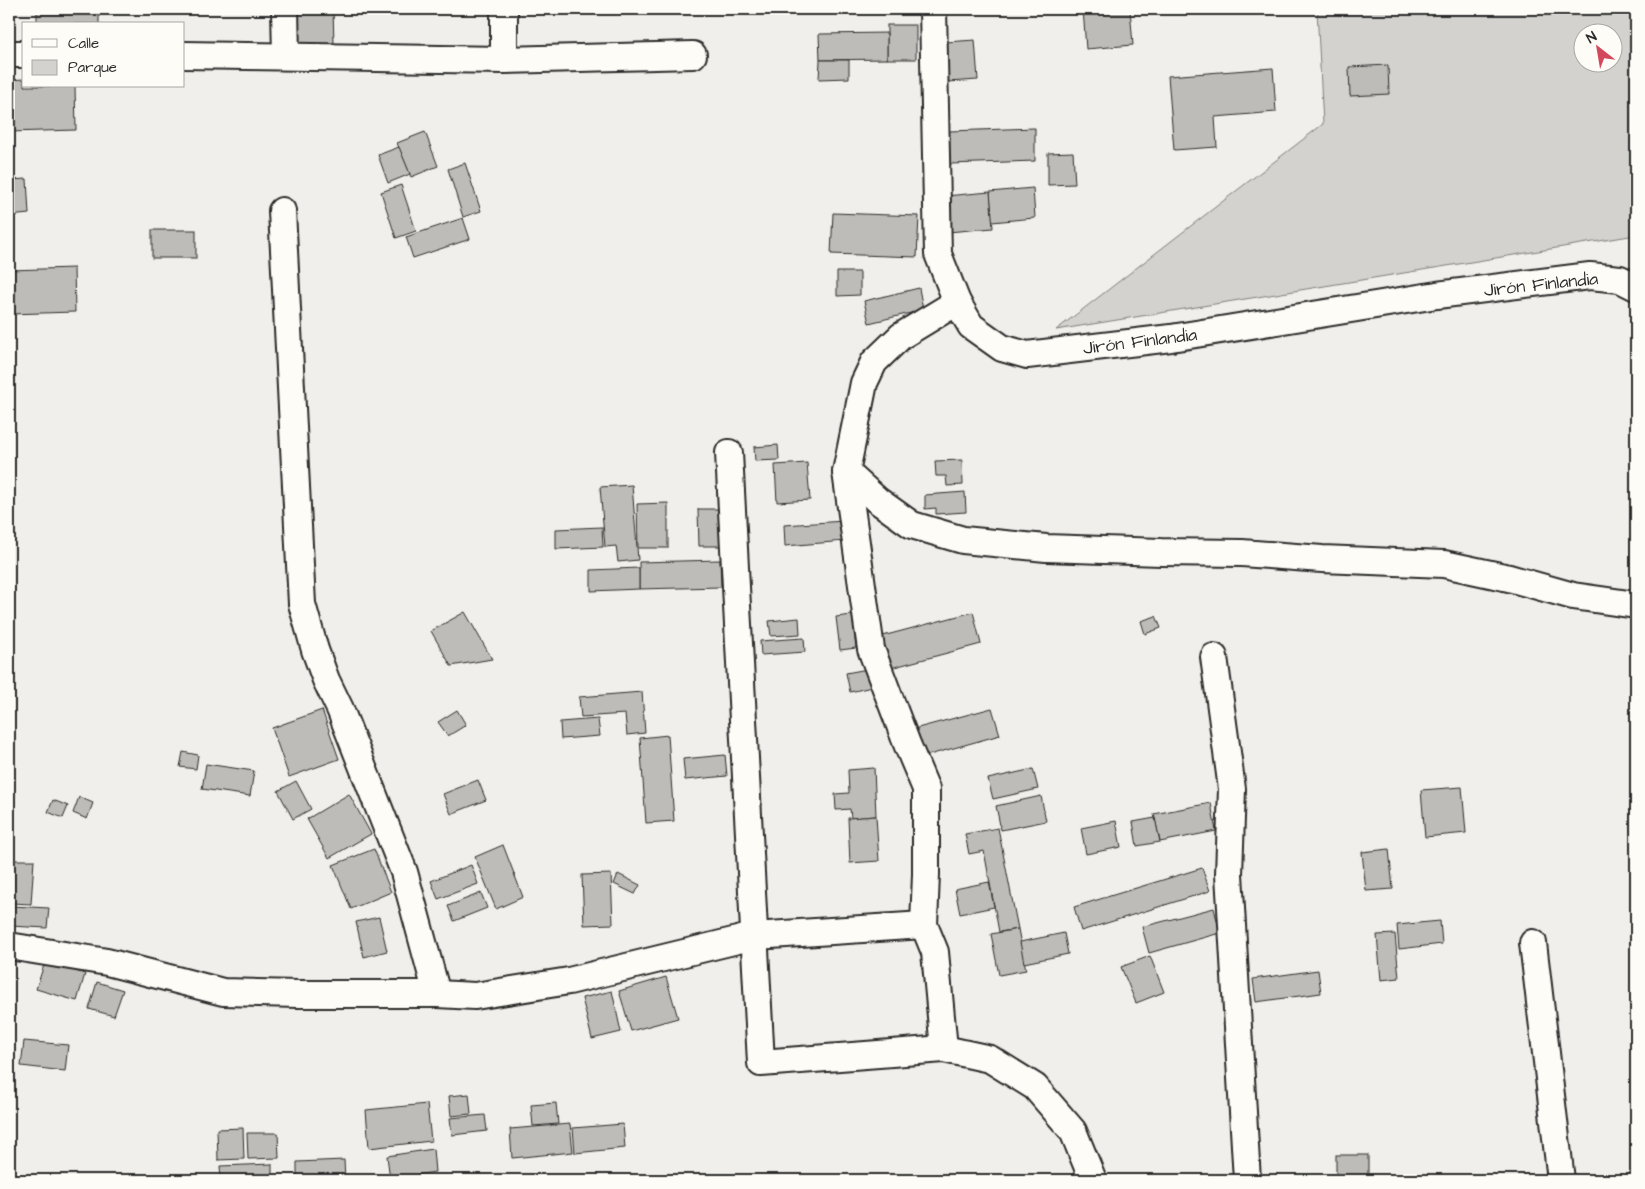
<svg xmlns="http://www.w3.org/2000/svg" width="1645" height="1189" font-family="'Architects Daughter',sans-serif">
<rect width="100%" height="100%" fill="#f0efeb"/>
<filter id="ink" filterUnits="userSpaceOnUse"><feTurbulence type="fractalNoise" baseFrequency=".02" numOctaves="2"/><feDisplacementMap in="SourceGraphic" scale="10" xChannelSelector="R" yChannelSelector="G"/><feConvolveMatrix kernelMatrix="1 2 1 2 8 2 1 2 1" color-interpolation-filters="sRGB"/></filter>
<g filter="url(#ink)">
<path fill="#d3d2cf" stroke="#7f7e7d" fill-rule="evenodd" d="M1317 9H1636V235L1056 330 1323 124ZM1582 32H1612V62H1582Z"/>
<g fill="#bdbcb8" stroke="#2b2b2b">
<rect x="37" y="9" width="62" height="15"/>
<path d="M297 9H333L334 44 298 45Z"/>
<path d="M798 9H842V14H800Z"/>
<path d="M1083 9H1130L1133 45 1086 49Z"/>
<rect x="887" y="25" width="29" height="34"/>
<path d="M887 33V59L820 60 819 34Z"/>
<path d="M975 40 978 80 948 82 946 42Z"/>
<path d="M820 60H849V78L819 79Z"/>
<path d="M1388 65 1389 94 1350 96 1349 67Z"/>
<path d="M1273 68 1276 112 1215 117 1217 147 1174 150 1168 76Z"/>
<path d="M24 79V86H75L76 130 9 132V80Z"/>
<path d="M1035 128V161L950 164 949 131Z"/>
<path d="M425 132 438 166 411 177 397 143Z"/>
<path d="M399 147 410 174 388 183 378 155Z"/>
<path d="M1073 152 1075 184 1048 185V153Z"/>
<path d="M465 163 481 211 463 217 448 169Z"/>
<path d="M27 179 29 214 9 216V180Z"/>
<path d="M401 185 416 231 396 238 381 192Z"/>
<path d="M1033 188 1035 218 992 222 990 192Z"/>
<path d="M990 192 993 228 948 232 945 196Z"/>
<path d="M833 213 919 216 917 257 831 254Z"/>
<path d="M463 218 470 239 413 258 406 237Z"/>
<rect x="152" y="230" width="44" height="28"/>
<path d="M74 268 75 312 9 314V270Z"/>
<path d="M837 272H860V295L837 296Z"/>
<path d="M919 288 923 310 869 323 864 301Z"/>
<path d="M778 445 779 460 755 461 754 447Z"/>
<path d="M962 460 963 485 947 486 946 476H936L935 461Z"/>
<path d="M807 463 810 500 777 502 775 465Z"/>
<path d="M632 485 638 560 618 562 616 546 605 547 600 487Z"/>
<path d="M965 492 966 512 936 514V508L925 509V495Z"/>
<path d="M668 503V548H638L637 504Z"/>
<path d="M698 509H720L721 546H699Z"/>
<path d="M844 521 845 541 785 546 784 525Z"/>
<path d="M602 527 603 547 556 549V529Z"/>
<path d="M720 560 721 587 639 589V562Z"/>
<path d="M639 568V589L591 591V570Z"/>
<path d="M465 612 492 659 451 666 431 631Z"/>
<path d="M973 612 981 644 887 669 879 637Z"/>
<path d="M852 615 856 648 840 650 836 617Z"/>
<path d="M1156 616 1161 628 1145 634 1141 621Z"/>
<path d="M799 618 800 634 771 636 769 621Z"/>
<path d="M804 638 805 652 761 655 760 641Z"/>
<path d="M873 668 876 686 850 692 846 673Z"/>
<path d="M642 692 645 733 627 735 625 714 581 717 579 697Z"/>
<path d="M992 708 1000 735 922 757 914 729Z"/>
<path d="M322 710 339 759 289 777 272 728Z"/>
<path d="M457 710 466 725 448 736 438 722Z"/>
<path d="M598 719 600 736 561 739 560 722Z"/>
<path d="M668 735 674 821 646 823 640 738Z"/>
<path d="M183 752 198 755 196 769 180 767Z"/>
<path d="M725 755 727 776 685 780 683 759Z"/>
<path d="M206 764 254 771 250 796 202 789Z"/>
<path d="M874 768 876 816 851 818 850 809 836 810 835 794 849 793 848 770Z"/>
<path d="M1033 769 1038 789 993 799 988 779Z"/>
<path d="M478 780 486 800 451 814 443 794Z"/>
<path d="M296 781 311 809 293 819 278 791Z"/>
<path d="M1462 787 1466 833 1425 837 1421 790Z"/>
<path d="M349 794 371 834 329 858 307 819Z"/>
<path d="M1041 796 1046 821 1001 830 996 806Z"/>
<path d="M79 797 93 803 87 819 73 813Z"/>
<path d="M53 800 68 806 63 818 48 812Z"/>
<path d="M1211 803 1216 831 1160 842 1154 814Z"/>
<path d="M876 816 879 861 850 863 848 818Z"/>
<path d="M1155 818 1160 842 1137 846 1133 822Z"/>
<path d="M1116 821 1121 847 1086 854 1081 828Z"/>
<path d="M998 828 1018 929 999 932 984 851 969 854 965 834Z"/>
<path d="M503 845 523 897 496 909 475 857Z"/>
<path d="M374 849 391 892 351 909 333 865Z"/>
<path d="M1389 849 1393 889 1366 891 1362 852Z"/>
<path d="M13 860H34L31 904 11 903Z"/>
<path d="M471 865 478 884 438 899 431 881Z"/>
<path d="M1202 868 1210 891 1081 931 1074 907Z"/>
<path d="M611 874 613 924 584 925 582 875Z"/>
<path d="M618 874 640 885 635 894 614 884Z"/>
<path d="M989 882 994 907 960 914 955 889Z"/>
<path d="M481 893 487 908 454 921 448 906Z"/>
<path d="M11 906 49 908 47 928 10 926Z"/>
<path d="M1214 908 1220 933 1149 953 1142 927Z"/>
<path d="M379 917 387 951 364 957 356 922Z"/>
<path d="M1440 921 1442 944 1399 949 1397 925Z"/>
<path d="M1018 929 1026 970 999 975 991 934Z"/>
<path d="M1064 933 1068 954 1024 963 1020 942Z"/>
<path d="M1395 934 1399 978 1381 980 1377 935Z"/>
<path d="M1150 956 1164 992 1136 1003 1121 967Z"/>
<path d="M45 962 85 974 77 1001 36 989Z"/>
<path d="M1318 970 1321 993 1256 1002 1253 979Z"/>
<path d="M666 977 678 1018 631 1031 619 991Z"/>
<path d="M97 982 123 990 114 1016 89 1009Z"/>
<path d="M612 991 621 1032 592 1039 582 998Z"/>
<path d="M24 1041 68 1045 65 1071 21 1066Z"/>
<path d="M469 1094 471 1114 451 1116 449 1096Z"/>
<path d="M556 1103 558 1124 533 1126 531 1105Z"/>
<path d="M427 1104 431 1141 369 1148 366 1110Z"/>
<path d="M485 1115 487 1131 452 1135 450 1118Z"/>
<path d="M570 1124 573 1152 512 1158 510 1129Z"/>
<path d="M623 1124 625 1148 575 1153 573 1128Z"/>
<path d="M243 1128 244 1159 218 1160 217 1129Z"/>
<path d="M247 1133H278L279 1158 248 1159Z"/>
<path d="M433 1149 435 1172 390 1179 387 1156Z"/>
<rect x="1336" y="1155" width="32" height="25"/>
<path d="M344 1160 345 1180H297V1162Z"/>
<path d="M272 1164V1180H221L220 1166Z"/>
</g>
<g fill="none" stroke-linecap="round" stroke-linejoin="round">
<defs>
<g id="street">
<path d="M285 9 286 56"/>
<path d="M504 9V60"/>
<path d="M933 9 938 254 957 302 971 326 1002 348 1027 355 1171 338 1437 295 1590 276 1620 279 1636 287"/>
<path d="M9 54H24"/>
<path d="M184 55 504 60 693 55"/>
<path d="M282 211 302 604 315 650 326 680 340 709 404 872 437 994"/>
<path d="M729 453 761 1063 944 1049 990 1059 1035 1087 1073 1131 1093 1180"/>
<path d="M846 472 877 500 912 525 963 540 1046 548 1161 552 1242 553 1322 559 1444 564 1509 578 1573 596 1636 605"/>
<path d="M1214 657 1232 789 1229 874 1247 1180"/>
<path d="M1533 943 1561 1180"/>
<path d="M9 946 107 962 223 992 298 994H437L475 996 569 981 754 936 924 925"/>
<path d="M944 1049 935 952 924 925 926 874V789L907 744 871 649 846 472 864 383 874 362 901 336 957 302"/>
</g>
</defs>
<use href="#street" stroke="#2b2b2b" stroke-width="30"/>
<use href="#street" stroke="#fdfcf7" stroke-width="26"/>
</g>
</g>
<g text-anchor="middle" stroke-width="4" stroke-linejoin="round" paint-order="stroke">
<g font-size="18" fill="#2b2b2b" stroke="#fdfcf7">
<text transform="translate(1541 284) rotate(-6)" y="6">Jirón Finlandia</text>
<text transform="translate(1140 341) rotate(-7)" y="6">Jirón Finlandia</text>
</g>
</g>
<rect width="1645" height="1189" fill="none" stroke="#fdfcf7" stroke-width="30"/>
<rect x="15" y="15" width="1615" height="1159" fill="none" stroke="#2b2b2b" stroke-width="2" filter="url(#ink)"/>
<rect x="22" y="22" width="162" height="65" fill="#fdfcf7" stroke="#a9a8a5"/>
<rect x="32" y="39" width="25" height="8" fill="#fdfcf7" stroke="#a9a8a5"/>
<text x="68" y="48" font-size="15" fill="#2b2b2b">Calle</text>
<rect x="32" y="60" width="25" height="15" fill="#d3d2cf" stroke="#a9a8a5"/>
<text x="68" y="72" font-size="15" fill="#2b2b2b">Parque</text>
<g transform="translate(1598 48) rotate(329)"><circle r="24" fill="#fdfcf7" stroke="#a9a8a5"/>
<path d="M0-4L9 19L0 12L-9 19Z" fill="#d1495b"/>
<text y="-8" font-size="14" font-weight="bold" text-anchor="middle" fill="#2b2b2b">N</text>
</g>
</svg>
